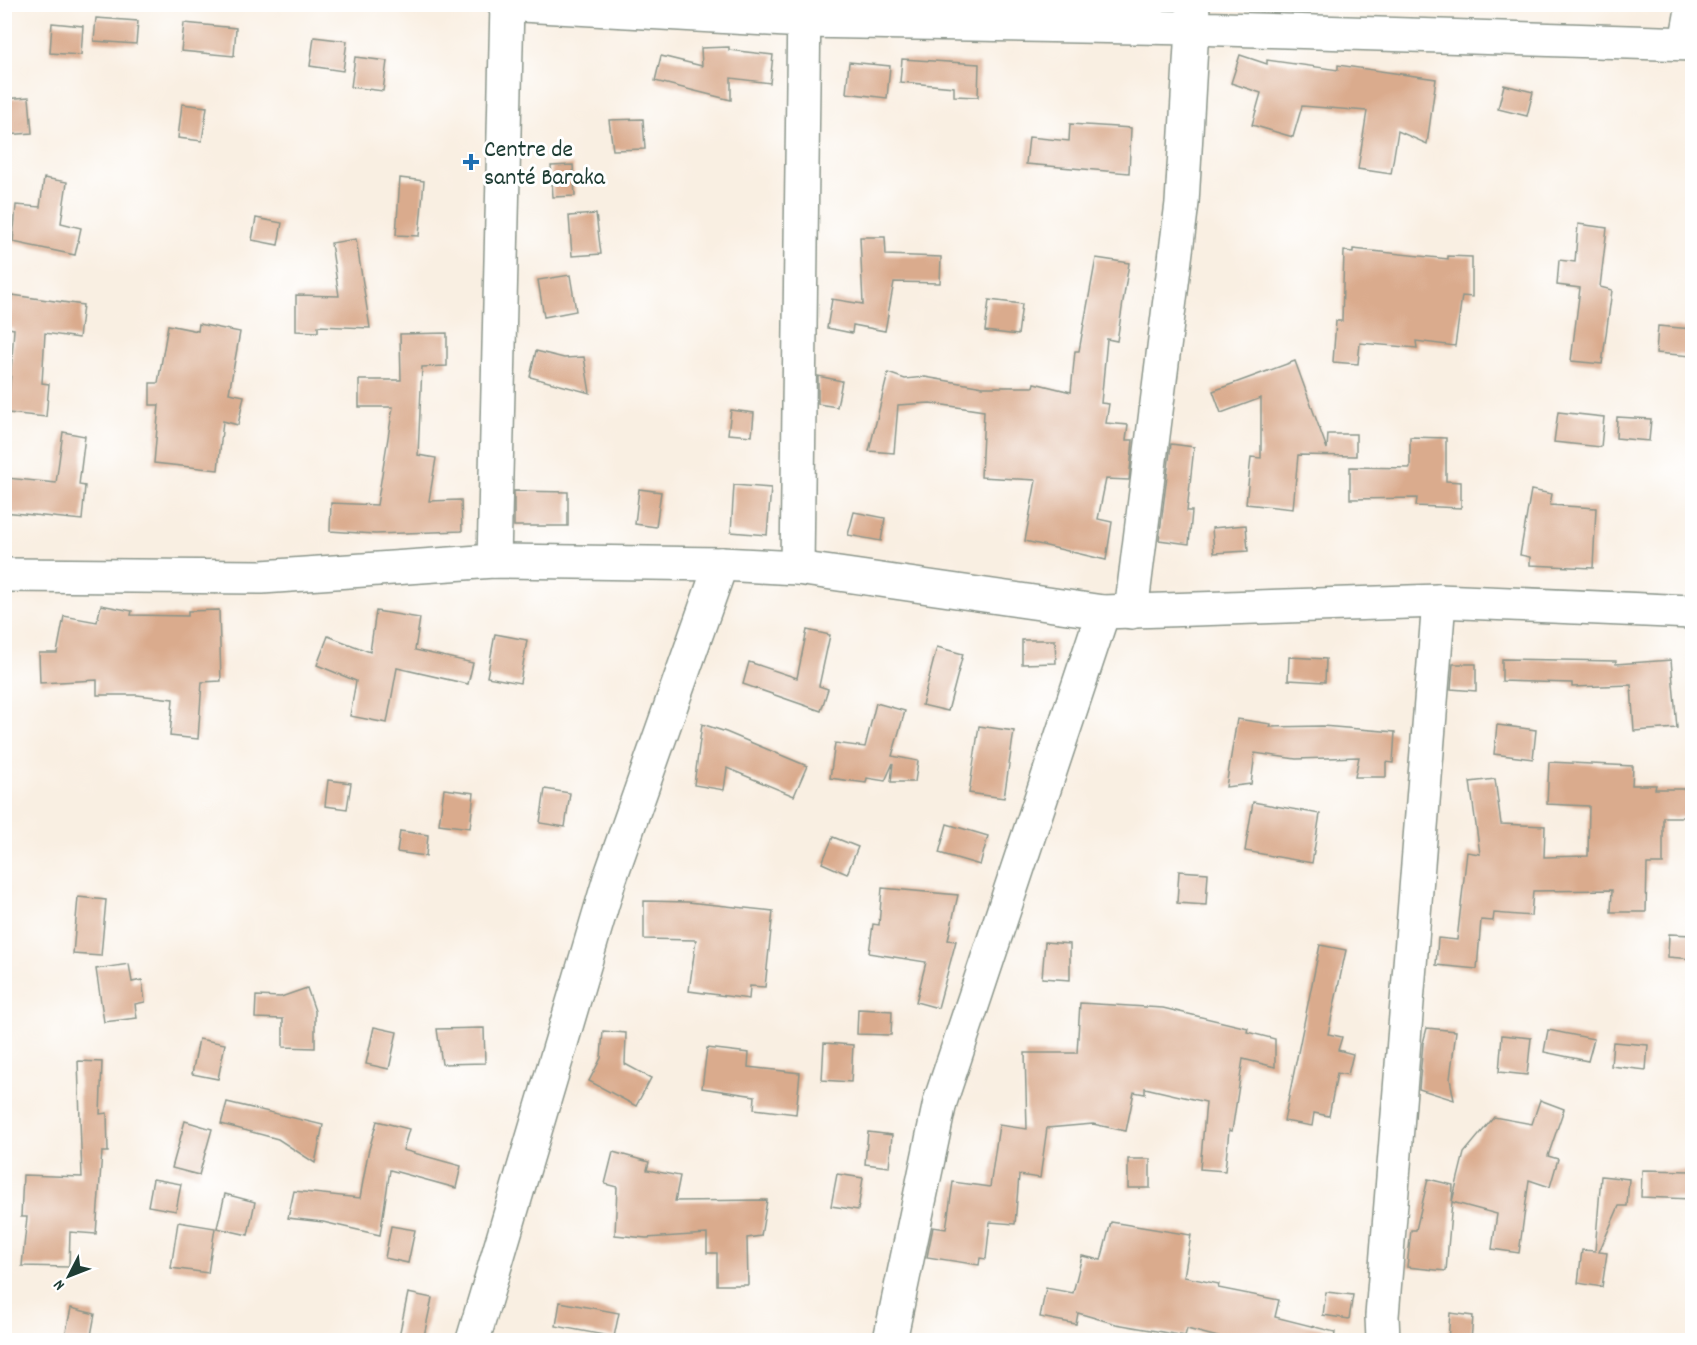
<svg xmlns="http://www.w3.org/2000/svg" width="1697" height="1345" font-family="Dekko,sans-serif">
<rect width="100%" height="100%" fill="#fff"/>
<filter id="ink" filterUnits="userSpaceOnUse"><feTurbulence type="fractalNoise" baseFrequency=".0167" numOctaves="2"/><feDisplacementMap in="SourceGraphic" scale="12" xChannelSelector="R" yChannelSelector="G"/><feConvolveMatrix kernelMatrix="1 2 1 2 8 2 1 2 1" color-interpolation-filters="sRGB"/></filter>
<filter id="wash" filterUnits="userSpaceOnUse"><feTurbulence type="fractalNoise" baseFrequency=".008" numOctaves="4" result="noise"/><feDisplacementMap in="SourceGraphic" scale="24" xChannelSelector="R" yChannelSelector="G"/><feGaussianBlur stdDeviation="1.35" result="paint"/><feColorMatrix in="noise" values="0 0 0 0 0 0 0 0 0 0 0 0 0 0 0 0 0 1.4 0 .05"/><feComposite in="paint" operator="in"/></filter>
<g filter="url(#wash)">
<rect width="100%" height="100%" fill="#f9efe2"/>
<g id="blocks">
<g fill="#daab8d">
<path d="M96 18 138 21 136 44 94 41Z"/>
<path d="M52 23 83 26 81 55 50 53Z"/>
<path d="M184 23 236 28 234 56 181 51Z"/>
<path d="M314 37 347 41 343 71 310 66Z"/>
<path d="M729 47V50L773 55 770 83 731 78V100L655 81 661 56 702 66 701 48Z"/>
<path d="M1240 55 1267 64V60L1338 70V65L1436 79 1427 144 1398 131 1391 174 1358 169 1367 111 1302 106 1293 137 1252 125 1261 93 1231 83Z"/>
<path d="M355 57 387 61 383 91 351 87Z"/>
<path d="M902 59 979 64 978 97 954 96V87L900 82Z"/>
<path d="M849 62 890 66 887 98 846 93Z"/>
<path d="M1504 85 1533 92 1527 116 1498 109Z"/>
<path d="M29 97 32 133 6 135 4 99Z"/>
<path d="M182 104 207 107 202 141 178 138Z"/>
<path d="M643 119 645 149 613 150 609 120Z"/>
<path d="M1070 124 1131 128 1129 173 1026 164 1029 137 1069 141Z"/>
<path d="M573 165 575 196 553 197 551 166Z"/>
<path d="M44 178 67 182 61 223 81 228 75 255 13 242 16 205 40 207Z"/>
<path d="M400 178 424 181 419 236 396 235Z"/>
<path d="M596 214 601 254 572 256 569 216Z"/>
<path d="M256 218 282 223 278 245 252 240Z"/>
<path d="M1578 224 1607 228 1600 287 1612 290 1602 364 1571 361 1580 288 1557 285 1559 260 1575 262Z"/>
<path d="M860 237H885L886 255 941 257 940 283 894 282 885 331 853 325 852 333 827 328 832 299 863 304Z"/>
<path d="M356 239 370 328 318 326V332L296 331V295L339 296 331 243Z"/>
<path d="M1353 249 1448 259V256L1472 257V297L1462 296 1455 346 1416 341 1417 348 1360 343 1358 364 1333 362 1336 321H1342L1344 251 1353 252Z"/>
<path d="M1096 258 1129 263 1117 341 1107 339 1101 403 1109 404 1106 423 1128 425 1126 440H1133L1129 480 1106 479 1098 519 1112 522 1106 560 1025 541 1036 480 981 477 984 411 930 403 898 405 894 453 869 451 888 373 905 379 925 377 983 387H1033L1034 383 1071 392 1075 351H1079Z"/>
<path d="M570 275 576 311 544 317 538 280Z"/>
<path d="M12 295 83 305 79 338 45 333 42 383 49 384 46 417 8 413 14 329 8 328Z"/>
<path d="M989 300 1022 304 1018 335 985 331Z"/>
<path d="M199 324 240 332 229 393 244 396 238 425 223 421 218 470 154 463 159 405H150V383H158L168 325 198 331Z"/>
<path d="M1658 326 1692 329V356L1656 353Z"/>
<path d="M447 333V366L422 367 418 455 436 458 429 501 461 500 462 531 375 534 330 531 331 503 377 505 393 407H359V380H401L400 334Z"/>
<path d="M536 351 564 358 584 357 590 393 530 377Z"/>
<path d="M1295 361 1327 449 1328 434H1356V456L1298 455 1293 509 1246 504 1251 457 1261 458V398L1221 413 1213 391Z"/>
<path d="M818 376 842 381 837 407 818 404Z"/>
<path d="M731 410 754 413 752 436 728 434Z"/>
<path d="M1558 412 1604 417 1601 447 1554 442Z"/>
<path d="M1617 417 1651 419 1649 441 1616 438Z"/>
<path d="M63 432 85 436 79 485 85 486 82 520 4 512 7 478 56 483Z"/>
<path d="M1410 437 1446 438V481L1461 482V508L1416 506 1417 498 1350 499V467L1410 468Z"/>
<path d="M1171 444 1194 447 1187 511H1192L1189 544 1159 540Z"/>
<path d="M734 485 771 488 767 535 731 532Z"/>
<path d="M639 489 661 492 656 527 635 524Z"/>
<path d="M1531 490 1552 494 1550 505 1596 508 1593 568 1530 565V557L1520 555Z"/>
<path d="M514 491 568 492V526H514Z"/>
<path d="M854 512 885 518 881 541 848 535Z"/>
<path d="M1246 525 1248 551 1214 553 1212 528Z"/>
<path d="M101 605 132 611 131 615 188 616V611L219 610 221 681 202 682 198 739 170 736 173 699 137 695H97V680L40 683 39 653H57L64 616 97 622Z"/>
<path d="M376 611 420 618 415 650 473 663 468 684 397 668 387 723 350 716 356 681 317 665 328 636 370 652Z"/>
<path d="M807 630 830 635 819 686 828 689 821 711 743 684 749 662 797 678Z"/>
<path d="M495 634 527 640 520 683 487 677Z"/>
<path d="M1022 640H1055L1056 663 1022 664Z"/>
<path d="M937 647 963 654 948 711 922 705Z"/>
<path d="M1289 657 1326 659 1325 682 1288 680Z"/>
<path d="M1502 659 1616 661V664L1671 660 1677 728 1634 731 1631 685 1572 687V683L1502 681Z"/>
<path d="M1453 664H1476V691L1451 689Z"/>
<path d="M876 703 905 711 892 756 918 761 915 782H891L893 763 885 781 867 778 866 783 830 778 835 743 865 747Z"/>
<path d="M1237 719 1271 724 1270 727 1322 726 1395 732 1393 763 1386 762V777H1355L1359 757 1296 759 1255 753 1251 784 1226 787Z"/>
<path d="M702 724 726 732 807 766 794 796 727 768 724 790 694 785Z"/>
<path d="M1497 725 1536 730 1533 759 1494 754Z"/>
<path d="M979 726 1014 731 1004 798 969 793Z"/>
<path d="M1549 762 1633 766 1632 785H1656L1655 789H1692V817H1663V864H1647L1646 912H1611L1612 890 1533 891 1531 916 1494 913 1493 921 1481 920 1477 969 1436 965 1438 938 1457 940 1467 852 1480 854 1470 782 1495 779 1501 824 1545 826 1544 857 1588 856 1589 806 1547 804Z"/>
<path d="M328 780 351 783 347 809 325 806Z"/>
<path d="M444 789 474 793 470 828 439 824Z"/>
<path d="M545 789 570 793 565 827 540 823Z"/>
<path d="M1253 802 1320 814 1312 863 1245 851Z"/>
<path d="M947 824 988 836 980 865 939 853Z"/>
<path d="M400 831 428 835 426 856 397 852Z"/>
<path d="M833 837 858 847 847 874 822 863Z"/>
<path d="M1179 871 1208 873 1206 905 1177 903Z"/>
<path d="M882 888 958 895 948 940 956 941 938 1008 916 1002 926 962 869 953 873 924 879 925Z"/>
<path d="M78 897 106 900 101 956 73 954Z"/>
<path d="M644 901 688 902 773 911 765 987 750 986 749 999 689 991 696 940 644 939Z"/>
<path d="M1669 934 1692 935V959L1668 957Z"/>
<path d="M1045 942 1070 944V980L1042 978Z"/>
<path d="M1320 945 1346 950 1328 1034 1342 1037 1338 1050 1353 1054 1348 1075 1337 1073 1329 1116 1314 1113 1312 1126 1284 1121Z"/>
<path d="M129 964 132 982 142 980 145 1002 135 1004 137 1018 104 1022 96 969Z"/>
<path d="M307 988 315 1011V1048L283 1047V1019L255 1018 256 996 281 997Z"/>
<path d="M1080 1003 1163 1008 1248 1028 1247 1032 1275 1039V1067L1243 1059 1232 1131 1229 1130 1225 1171 1200 1169 1206 1102 1145 1088V1094L1134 1092 1126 1131 1093 1124 1047 1128 1040 1178 1019 1175 1015 1224 990 1222 986 1259 980 1258 979 1265 927 1257 933 1227 946 1229 953 1182 990 1187 999 1125 1027 1129 1025 1053H1077Z"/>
<path d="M858 1009 892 1011 891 1035 857 1034Z"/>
<path d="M374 1027 397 1032 389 1069 366 1064Z"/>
<path d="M484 1028 485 1063 442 1064 437 1029Z"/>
<path d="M1427 1028 1456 1031 1450 1079 1454 1100 1419 1089 1423 1043Z"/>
<path d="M1548 1030 1594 1039 1588 1061 1544 1052Z"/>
<path d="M603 1031 626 1033 625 1064 651 1078 636 1106 589 1081 601 1058Z"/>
<path d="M1502 1035 1531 1038 1527 1075 1499 1072Z"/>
<path d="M199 1039 225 1044 218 1079 192 1074Z"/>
<path d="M1613 1042 1648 1045 1646 1070 1611 1066Z"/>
<path d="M824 1043 853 1045 851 1082 822 1080Z"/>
<path d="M707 1048 749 1053 748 1067 800 1073 796 1114 754 1109 755 1096 702 1088Z"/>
<path d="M78 1061 102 1062 100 1114 107 1113 108 1152H102L96 1234 70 1232 69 1267 22 1266 27 1217H21L23 1175 82 1177Z"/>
<path d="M1540 1100 1564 1109 1548 1156 1558 1159 1550 1187 1529 1180 1519 1253 1492 1249 1497 1214 1452 1202 1446 1271 1407 1267 1411 1230H1416L1428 1179 1453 1185 1452 1202 1464 1153 1494 1117 1532 1124Z"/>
<path d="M227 1102 323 1125 315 1163 278 1139 221 1124Z"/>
<path d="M185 1121 212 1129 199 1175 172 1168Z"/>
<path d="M377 1121 409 1129 403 1150 461 1166 456 1188 390 1170 380 1235 323 1222 288 1218 294 1191 360 1198 368 1153Z"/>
<path d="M868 1132 892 1135 889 1167 865 1164Z"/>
<path d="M613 1152 649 1162 647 1170 680 1176 675 1201 767 1200 761 1236 747 1238 748 1285H717V1253H707V1234L646 1238 615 1235 617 1187 605 1184Z"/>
<rect x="1128" y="1159" width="22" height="29"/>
<path d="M1642 1170 1692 1171V1199L1641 1197Z"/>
<path d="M837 1174 863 1178 858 1210 831 1206Z"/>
<path d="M1601 1176 1629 1179 1627 1206H1619L1599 1252 1607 1253 1602 1287 1578 1283 1582 1250 1595 1251Z"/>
<path d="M153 1179 181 1184 176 1211 148 1206Z"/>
<path d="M225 1194 255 1202 248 1235 217 1228Z"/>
<path d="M178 1222 215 1228 208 1273 171 1268Z"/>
<path d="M1111 1222 1191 1235 1184 1277 1219 1284 1218 1288 1279 1300 1275 1317 1335 1332 1334 1341H1233L1187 1329 1185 1336 1116 1324 1078 1313 1076 1324 1040 1317 1046 1288 1073 1293 1082 1256 1101 1260Z"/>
<path d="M391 1226 415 1230 408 1263 385 1258Z"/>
<path d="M1326 1292 1353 1295 1349 1319 1323 1315Z"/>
<path d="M408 1293 432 1298 423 1341H398Z"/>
<path d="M560 1302 619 1313 614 1337 556 1326Z"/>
<path d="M71 1308 95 1314 90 1341H64Z"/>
<path d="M1450 1313 1473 1316 1471 1341H1448Z"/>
</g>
</g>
</g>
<g filter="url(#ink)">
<use href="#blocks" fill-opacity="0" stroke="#8c968b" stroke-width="1.5"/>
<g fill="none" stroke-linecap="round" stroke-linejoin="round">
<defs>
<g id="minor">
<path d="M504 4 804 21 1192 28 1182 203 1131 612"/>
<path d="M1193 4 1192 28 1692 44"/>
<path d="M1686 43 1692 10"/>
<path d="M494 561 507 4"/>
<path d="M797 568 804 4"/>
<path d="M4 575 262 577 494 561 721 564 797 568 1103 612 1439 601 1692 612"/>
<path d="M473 1340 610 878 721 564"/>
<path d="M890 1340 940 1102 1103 612"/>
<path d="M1383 1340 1382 1316 1439 601"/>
</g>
</defs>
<use href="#minor" stroke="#8c968b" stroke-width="36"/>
<use href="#minor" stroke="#fff" stroke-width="33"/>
</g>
</g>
<path fill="#1f6fb2" stroke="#fff" stroke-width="2" d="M468 153h6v6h6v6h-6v6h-6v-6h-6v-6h6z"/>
<g text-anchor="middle" stroke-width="6" stroke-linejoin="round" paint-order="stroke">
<g font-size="24" fill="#1f3d34" stroke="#fff" text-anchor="start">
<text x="484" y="156">Centre de<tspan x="484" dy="28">santé Baraka</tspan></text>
</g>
</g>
<rect width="1697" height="1345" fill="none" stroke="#fff" stroke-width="24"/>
<g transform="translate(69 1276) rotate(228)" stroke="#ffffff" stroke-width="4.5" paint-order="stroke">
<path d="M0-4.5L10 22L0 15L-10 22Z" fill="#1f3d34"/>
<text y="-9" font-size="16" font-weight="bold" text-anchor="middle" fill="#1f3d34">N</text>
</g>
</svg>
